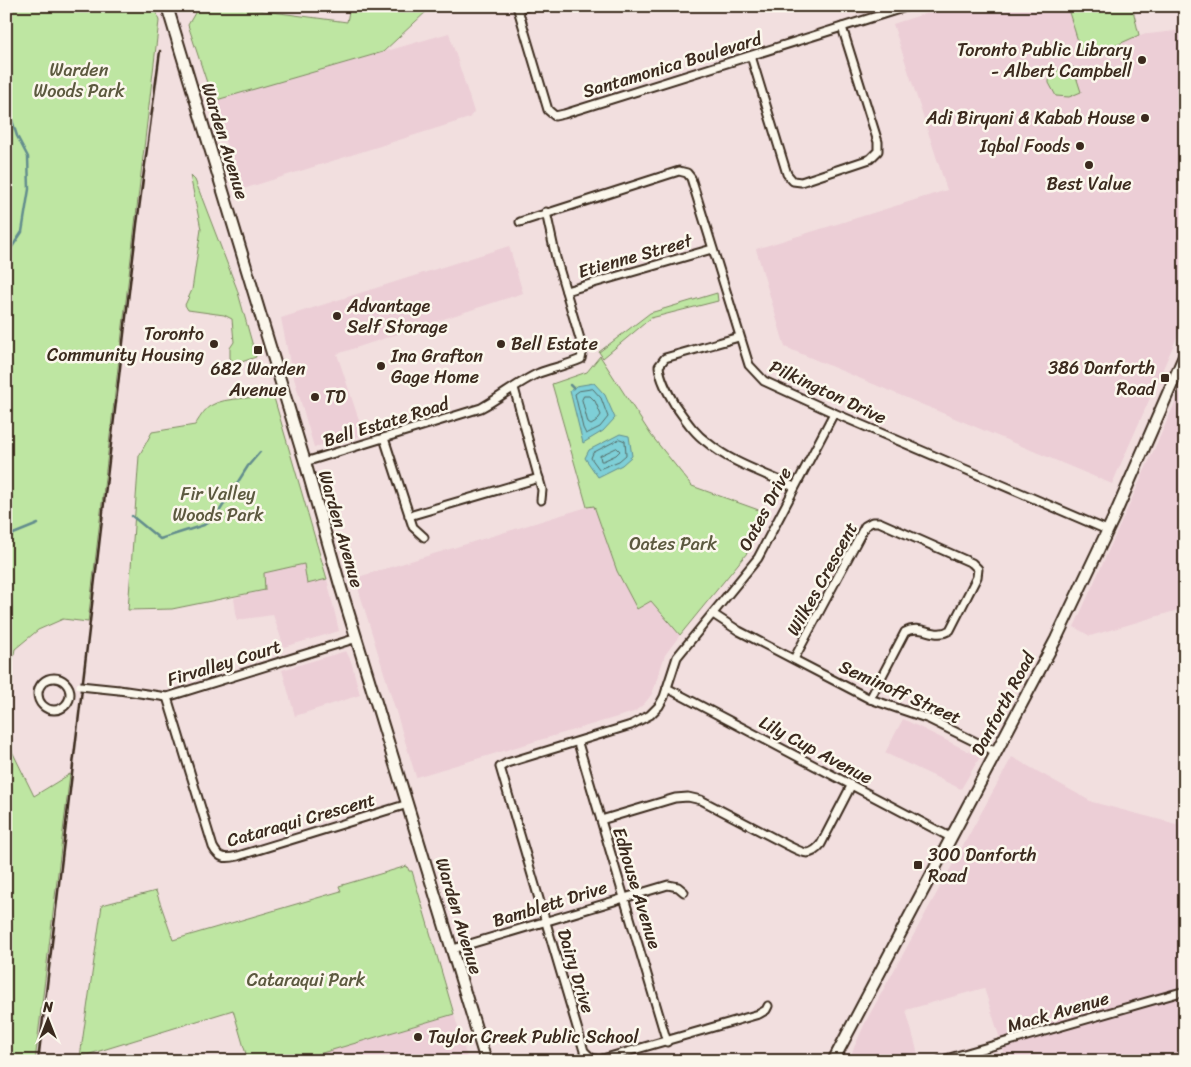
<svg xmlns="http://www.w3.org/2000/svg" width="1191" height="1067" font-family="Sriracha,sans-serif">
<rect width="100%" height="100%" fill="#f2dfdf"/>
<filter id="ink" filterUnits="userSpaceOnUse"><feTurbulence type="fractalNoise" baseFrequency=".02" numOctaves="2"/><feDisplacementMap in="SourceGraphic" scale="10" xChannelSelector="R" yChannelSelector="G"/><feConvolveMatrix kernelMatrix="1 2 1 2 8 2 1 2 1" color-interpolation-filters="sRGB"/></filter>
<g filter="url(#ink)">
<g fill="#ecced6">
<path d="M936 6H1067L1083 57 1139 35 1185 30V319L1112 484 785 347 756 249 947 190 893 24 933 11Z"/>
<path d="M449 33 474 112 469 118 240 190 213 101Z"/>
<path d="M509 246 523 293 337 354 364 435 314 447 291 368 281 318Z"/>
<path d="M1185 381V608L1090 636 1074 627Z"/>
<path d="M594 505 617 570 638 609 651 601 680 635 665 655 652 694 644 704 634 712 416 777 355 578Z"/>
<path d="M304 563 307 583 327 579 339 631 284 647 273 615 237 620 234 598 265 590 264 573Z"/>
<path d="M346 651 351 661 360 695 295 716 282 670Z"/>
<path d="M903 719 980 757 961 789 885 753Z"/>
<path d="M1012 757 1092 802 1176 824 1185 809V1061H1007L984 988 906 1010 919 1058 910 1061H848L866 1021Z"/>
<path d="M454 1014 468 1061H295Z"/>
</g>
<g fill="#bee6a2" stroke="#7c8860">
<path d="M6 6H155L159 21 88 622 63 619 38 630 15 649 6 694Z"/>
<path d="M199 6H227L347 22 350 6H429V9L383 52 213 101 188 25Z"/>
<path d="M1067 6H1132L1139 35 1108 49 1101 50 1083 57Z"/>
<path d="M1073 67 1081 92 1069 97 1056 96 1049 83V76L1054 71Z"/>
<path d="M190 175 195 180 237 289 254 350 256 357 236 364 230 358V348L234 342 232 319 224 315 188 310 185 305 192 290 201 229Z"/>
<path d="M717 293 718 301 651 318 603 358 599 352 650 313Z"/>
<path d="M600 356 651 435 692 486 767 513 747 553 680 635 651 601 637 609 617 571 594 506 587 507 552 384 587 372Z"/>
<path d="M272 391 327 579 307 584 304 564 264 573 265 590 172 609 128 610 139 456 152 432 195 425C199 419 204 410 210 406 228 395 254 402 272 391Z"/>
<path d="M6 739 34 796 70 774 35 1061H6Z"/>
<path d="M407 866 409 871H412L454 1014 295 1061H248L233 1010 80 1057 102 905 156 891 173 940 341 891 339 886Z"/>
</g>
<g fill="#7ecfd7" stroke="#638d8d">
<path d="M594 383 605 395 615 418 603 431 583 443 570 391 576 386Z"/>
<path d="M620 434 629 436 632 456 622 465 598 477 585 458 589 450Z"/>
</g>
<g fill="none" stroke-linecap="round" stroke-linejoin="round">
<g stroke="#566c68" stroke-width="1">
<path d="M593 389 601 398 608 417 600 427 586 434 583 428 575 394 579 391Z"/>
<path d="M584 396H590L595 401 601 415 596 422 591 425 588 423 582 400Z"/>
<path d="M620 439 625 441 626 455 619 461 599 469 591 458 593 453Z"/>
<path d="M617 448 620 451 616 455 603 461H601L600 456Z"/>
</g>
<g stroke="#638d8d" stroke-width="2.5">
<path d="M6 102 17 136 28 157 29 189 22 232 6 256"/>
<path d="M570 385 573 388"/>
<path d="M132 516 160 539 204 525 217 515 248 466 260 452"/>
<path d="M6 537 38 524"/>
</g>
<defs>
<g id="street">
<path d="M517 6 548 110 555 116 564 114 909 6"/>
<path d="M518 9 528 6"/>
<path d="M751 56 787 174 793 181 801 182 870 159 878 151V142L842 27"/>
<path d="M520 222 679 171 687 173 691 178 749 365 764 381 834 413 1107 530"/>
<path d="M566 291 712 249"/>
<path d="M739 337 665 358 659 366C660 379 668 393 675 405 685 419 694 433 708 443 733 464 765 473 794 487"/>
<path d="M514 388 542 490 541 500"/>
<path d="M384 438 413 527 424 537"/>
<path d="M305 462 481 408C500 398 520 381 539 373 553 368 567 365 581 359L583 349 556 258 546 212"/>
<path d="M409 516 539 478"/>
<path d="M713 614 739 631 870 699 929 719 996 752"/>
<path d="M794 659 865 526 872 522H879L972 563 978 569 977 577 950 630C935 640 921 623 905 632L870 699"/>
<circle cx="54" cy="694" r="16"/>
<path d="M667 688 950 837"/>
<path d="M119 690 167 697 357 638"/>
<path d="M167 697 213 847C219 859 226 859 238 856L408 804"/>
<path d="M578 743 667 1042"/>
<path d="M601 820 675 798 688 797 701 800 789 846C803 853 810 858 821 844L851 786"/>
<path d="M453 949 668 885 678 887 684 892"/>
<path d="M768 1006 766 1010 759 1014 599 1060 591 1058 584 1051 500 767 507 763 631 725 650 715 659 706 664 697 677 657 758 558 834 413"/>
<path d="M939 1061 1185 991"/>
</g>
<g id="secondary">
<path d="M167 6 305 462 340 585 486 1061"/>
<path d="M833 1061 1056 639 1114 517 1185 354"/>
</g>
</defs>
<use href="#street" stroke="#3b2a1e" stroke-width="11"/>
<use href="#secondary" stroke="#3b2a1e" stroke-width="14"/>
<use href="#street" stroke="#fbf7ec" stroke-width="7"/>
<use href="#secondary" stroke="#fbf7ec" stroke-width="10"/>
<path stroke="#3b2a1e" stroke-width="2.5" d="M38 1061 137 224 160 51"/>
<defs>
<path id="street-bridge" d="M80 686 119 690"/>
</defs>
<use href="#street-bridge" stroke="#3b2a1e" stroke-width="11" stroke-linecap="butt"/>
<use href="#street-bridge" stroke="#fbf7ec" stroke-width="7"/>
</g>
</g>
<g fill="#3b2a1e" stroke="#fbf7ec" stroke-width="2">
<circle cx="1142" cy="60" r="5"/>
<circle cx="1145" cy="118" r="5"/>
<circle cx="1080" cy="146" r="5"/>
<circle cx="1089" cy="165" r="5"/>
<circle cx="337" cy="316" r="5"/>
<circle cx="214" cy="344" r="5"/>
<circle cx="501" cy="344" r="5"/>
<rect x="253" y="345" width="10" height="10" rx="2.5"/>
<circle cx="381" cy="366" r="5"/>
<rect x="1160" y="373" width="10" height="10" rx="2.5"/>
<circle cx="315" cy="397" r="5"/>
<rect x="913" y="860" width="10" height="10" rx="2.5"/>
<circle cx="418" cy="1037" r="5"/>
</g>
<g text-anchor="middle" stroke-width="5" stroke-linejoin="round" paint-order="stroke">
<g font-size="18" fill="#3b2a1e" stroke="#fbf7ec" text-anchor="start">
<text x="1132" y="56" text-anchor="end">Toronto Public Library<tspan x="1132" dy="21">- Albert Campbell</tspan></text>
<text x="1135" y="124" text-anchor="end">Adi Biryani &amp; Kabab House</text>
<text x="1070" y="152" text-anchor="end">Iqbal Foods</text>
<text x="1089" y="190" text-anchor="middle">Best Value</text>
<text x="347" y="312">Advantage<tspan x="347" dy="21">Self Storage</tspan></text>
<text x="204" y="340" text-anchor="end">Toronto<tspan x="204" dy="21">Community Housing</tspan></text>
<text x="511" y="350">Bell Estate</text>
<text x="391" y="362">Ina Grafton<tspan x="391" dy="21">Gage Home</tspan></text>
<text x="1155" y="374" text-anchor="end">386 Danforth<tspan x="1155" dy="21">Road</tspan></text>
<text x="258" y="375" text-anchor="middle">682 Warden<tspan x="258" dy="21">Avenue</tspan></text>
<text x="325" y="403">TD</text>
<text x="928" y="861">300 Danforth<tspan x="928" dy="21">Road</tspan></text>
<text x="428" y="1043">Taylor Creek Public School</text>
</g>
<g font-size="18" fill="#3b2a1e" stroke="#fbf7ec">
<text transform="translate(672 65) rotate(-17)" y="6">Santamonica Boulevard</text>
<text transform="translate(225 141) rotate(73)" y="6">Warden Avenue</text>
<text transform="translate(635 256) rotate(-16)" y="6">Etienne Street</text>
<text transform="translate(828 392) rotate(25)" y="6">Pilkington Drive</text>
<text transform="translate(386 422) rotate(-17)" y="6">Bell Estate Road</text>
<text transform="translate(765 509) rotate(-62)" y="6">Oates Drive</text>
<text transform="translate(341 529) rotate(74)" y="6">Warden Avenue</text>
<text transform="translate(822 579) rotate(-61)" y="6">Wilkes Crescent</text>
<text transform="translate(224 663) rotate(-17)" y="6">Firvalley Court</text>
<text transform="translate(900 692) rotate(24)" y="6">Seminoff Street</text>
<text transform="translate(1003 704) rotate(-62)" y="6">Danforth Road</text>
<text transform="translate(816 750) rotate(28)" y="6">Lily Cup Avenue</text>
<text transform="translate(301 820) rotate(-16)" y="6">Cataraqui Crescent</text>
<text transform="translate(637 888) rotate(73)" y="6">Edhouse Avenue</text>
<text transform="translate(550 904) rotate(-17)" y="6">Bamblett Drive</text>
<text transform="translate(459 916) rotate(73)" y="6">Warden Avenue</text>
<text transform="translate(576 971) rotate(73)" y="6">Dairy Drive</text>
<text transform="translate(1058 1012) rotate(-16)" y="6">Mack Avenue</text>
</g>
<g font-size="18" fill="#5c593f" stroke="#fbf7ec">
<text x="79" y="76">Warden<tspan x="79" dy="21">Woods Park</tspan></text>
<text x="218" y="500">Fir Valley<tspan x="218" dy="21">Woods Park</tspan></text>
<text x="673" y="550">Oates Park</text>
<text x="306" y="986">Cataraqui Park</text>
</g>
</g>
<rect width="1191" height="1067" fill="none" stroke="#fbf7ec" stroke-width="25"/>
<rect x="12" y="12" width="1166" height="1042" fill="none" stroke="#3b2a1e" stroke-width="2" filter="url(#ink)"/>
<g transform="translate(48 1020)" stroke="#fbf7ec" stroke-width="4" paint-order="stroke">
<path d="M0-4L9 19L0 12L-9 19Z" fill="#3b2a1e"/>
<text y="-8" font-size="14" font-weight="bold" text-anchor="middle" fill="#3b2a1e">N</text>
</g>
</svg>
